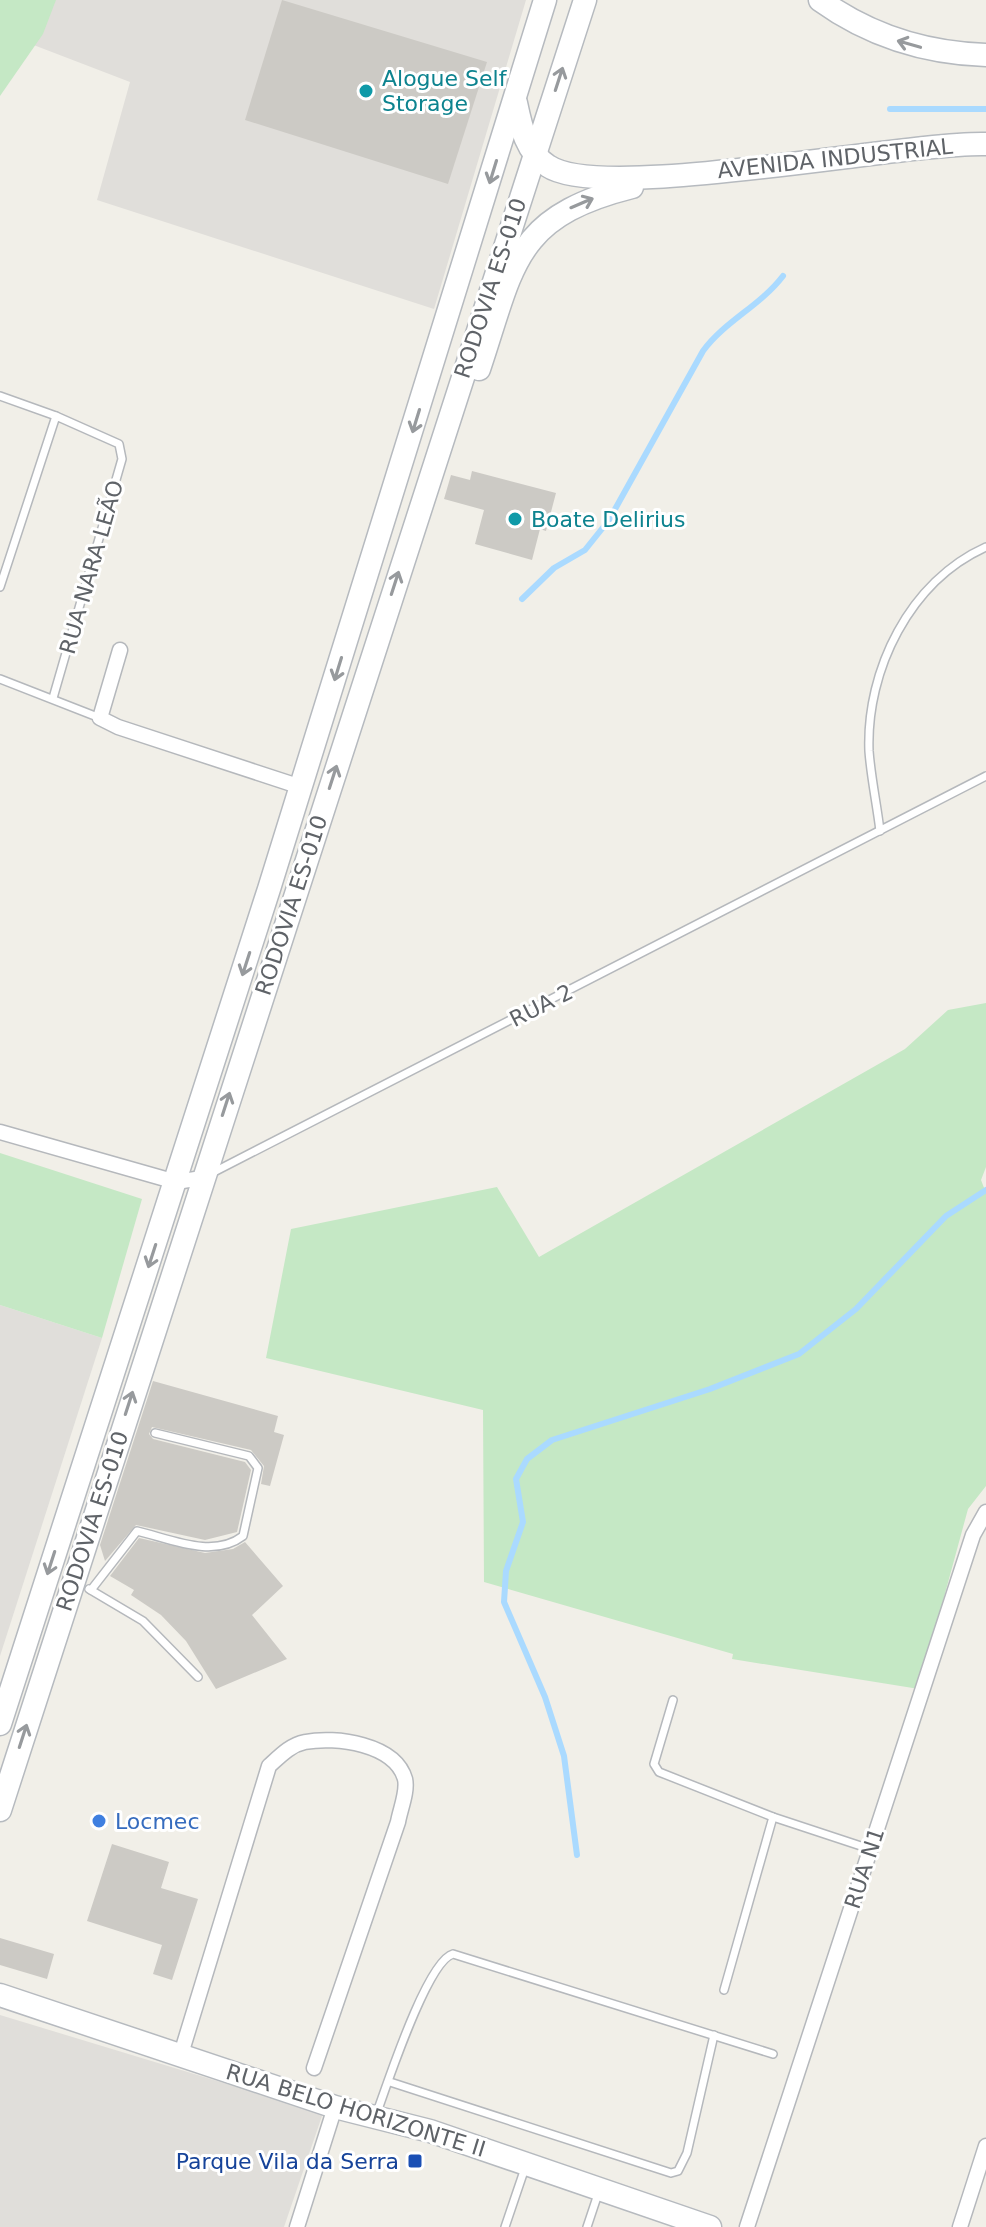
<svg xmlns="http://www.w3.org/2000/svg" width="986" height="2227" font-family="'DejaVu Sans',sans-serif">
<rect width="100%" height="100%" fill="#f1efe8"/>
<g fill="#e0deda">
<path d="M49 0H526L434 309 97 200 130 82 31 44Z"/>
<path d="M0 1305 102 1338 0 1656Z"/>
<path d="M0 2015 323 2113 284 2227H0Z"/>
</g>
<g fill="#c5e8c5">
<path d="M0 0H56L43 34 0 96Z"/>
<path d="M986 1003V1167L981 1180 986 1193V1486L968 1509 919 1689 732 1659 733 1654 484 1582 483 1410 266 1358 291 1229 497 1187 539 1257 905 1049 948 1010Z"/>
<path d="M0 1153 142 1199 102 1338 0 1305Z"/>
</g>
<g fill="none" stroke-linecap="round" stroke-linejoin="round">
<g stroke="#aadaff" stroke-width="6">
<path d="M890 109H986"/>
<path d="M522 599 554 568 585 550 609 520 703 351C725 321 760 306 783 276"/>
<path d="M577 1855 564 1756 545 1697 504 1602 506 1571 523 1522 516 1479 527 1459 552 1440 710 1389 799 1354 856 1309 946 1216 986 1190"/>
</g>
</g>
<g fill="#cccac5">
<path d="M282 0 487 62 448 184 245 120Z"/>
<path d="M472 471 556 493 546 531 540 529 532 560 475 544 484 510 444 499 451 475 470 480Z"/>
<path d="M153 1381 278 1416 274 1432 284 1435 270 1486 261 1484 264 1466 251 1450 152 1427 149 1434 153 1439 245 1462 251 1470 237 1532 205 1540 136 1525 105 1561 100 1545Z"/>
<path d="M139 1538 205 1553 233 1549 245 1542 283 1586 252 1615 287 1659 216 1689 186 1641 161 1615 131 1595 134 1590 110 1576Z"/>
<path d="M112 1844 169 1862 161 1888 198 1899 172 1980 153 1974 162 1945 87 1921Z"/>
<path d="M0 1938 54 1954 47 1979 0 1965Z"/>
</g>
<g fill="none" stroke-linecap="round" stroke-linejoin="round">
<defs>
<g id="lane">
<path d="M0 396 56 416"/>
<path d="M0 587 56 416 119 444 122 459 53 698"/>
<path d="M0 679 100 718"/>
<path d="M880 831C877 805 871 778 869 751 866 670 910 581 986 547"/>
<path d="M212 1173 986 776"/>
<path d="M89 1589 143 1621 198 1677"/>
<path d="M91 1590 137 1531C171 1539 213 1559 243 1536L258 1468 249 1456 155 1433"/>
<path d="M673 1700 654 1764 659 1772 773 1817 870 1849"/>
<path d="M724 1990 773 1817"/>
<path d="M390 2082 671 2173 678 2171 687 2153 714 2035"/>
<path d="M376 2115C387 2085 427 1961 453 1954L773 2054"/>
<path d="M505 2227 525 2168"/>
<path d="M587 2227 599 2191"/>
</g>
<g id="street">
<path d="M120 650 100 718 118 727 301 787"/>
<path d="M0 1132 176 1182 202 1178"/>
<path d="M181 2054 269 1766C280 1756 290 1745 305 1742 336 1736 395 1744 405 1779 408 1791 400 1810 398 1822L314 2068"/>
<path d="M297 2227 335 2107"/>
<path d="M747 2227 973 1535 986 1512"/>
<path d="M960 2227 986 2146"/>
</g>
<g id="secondary">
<path d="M820 0C870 36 925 53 986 55"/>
<path d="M516 103C521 127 526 152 548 166 603 203 901 142 986 144"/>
<path d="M479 369C514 265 513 217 632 187"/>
<path d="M0 1724 269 889 545 0"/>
<path d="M0 1810 585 0"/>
<path d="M0 1995 335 2107 430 2131 710 2227"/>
</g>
</defs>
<use href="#lane" stroke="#b5b8bc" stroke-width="10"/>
<use href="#street" stroke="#b5b8bc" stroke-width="17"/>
<use href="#secondary" stroke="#b6babf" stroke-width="25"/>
<use href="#lane" stroke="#fff" stroke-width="7"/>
<use href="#street" stroke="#fff" stroke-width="14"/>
<use href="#secondary" stroke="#fff" stroke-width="22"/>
</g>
<defs><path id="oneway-shaft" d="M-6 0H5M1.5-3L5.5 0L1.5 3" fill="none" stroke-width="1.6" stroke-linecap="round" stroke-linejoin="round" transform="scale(2)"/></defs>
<g stroke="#979a9d">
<use href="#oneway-shaft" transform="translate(909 44) rotate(-164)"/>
<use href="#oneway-shaft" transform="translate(559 79) rotate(-72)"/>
<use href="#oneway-shaft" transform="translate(493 172) rotate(107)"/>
<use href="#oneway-shaft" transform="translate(582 203) rotate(-23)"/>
<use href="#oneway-shaft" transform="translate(416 421) rotate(107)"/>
<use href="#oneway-shaft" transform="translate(395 583) rotate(-72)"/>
<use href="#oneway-shaft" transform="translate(338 669) rotate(107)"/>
<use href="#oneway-shaft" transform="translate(333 777) rotate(-72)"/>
<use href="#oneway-shaft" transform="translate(246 964) rotate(108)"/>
<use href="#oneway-shaft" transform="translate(226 1104) rotate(-72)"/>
<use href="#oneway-shaft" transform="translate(152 1256) rotate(108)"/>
<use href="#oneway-shaft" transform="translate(129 1403) rotate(-72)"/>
<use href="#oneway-shaft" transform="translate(51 1563) rotate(108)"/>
<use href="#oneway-shaft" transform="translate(23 1736) rotate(-72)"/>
</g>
<g fill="#0f9aa8" stroke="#fff" stroke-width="3">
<circle cx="366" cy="91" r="8"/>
<circle cx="515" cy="519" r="8"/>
</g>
<circle fill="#3f7fe0" stroke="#fff" stroke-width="3" cx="99" cy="1821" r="8"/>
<rect fill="#1a4fb4" stroke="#fff" stroke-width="3" x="407" y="2153" width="16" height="16" rx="4"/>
<g text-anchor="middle" stroke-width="6" stroke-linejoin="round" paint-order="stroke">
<g font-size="22" fill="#0d838f" stroke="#fff" text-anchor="start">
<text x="382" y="86">Alogue Self<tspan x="382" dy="25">Storage</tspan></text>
<text x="531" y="527">Boate Delirius</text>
</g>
<g font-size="22" fill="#5f6368" stroke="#fff">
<text transform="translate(835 158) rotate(-6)" y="8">AVENIDA INDUSTRIAL</text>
<text transform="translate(490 288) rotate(-72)" y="8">RODOVIA ES-010</text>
<text transform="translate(91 567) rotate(-74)" y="8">RUA NARA LEÃO</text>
<text transform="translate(291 905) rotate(-72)" y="8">RODOVIA ES-010</text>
<text transform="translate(541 1005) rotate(-27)" y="8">RUA 2</text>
<text transform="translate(92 1521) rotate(-72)" y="8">RODOVIA ES-010</text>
<text transform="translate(864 1868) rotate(-72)" y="8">RUA N1</text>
<text transform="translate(356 2110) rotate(17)" y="8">RUA BELO HORIZONTE II</text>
</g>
<g font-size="22" fill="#366cbe" stroke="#fff" text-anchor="start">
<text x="115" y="1829">Locmec</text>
</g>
<g font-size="22" fill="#164399" stroke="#fff" text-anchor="end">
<text x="399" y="2169">Parque Vila da Serra</text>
</g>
</g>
</svg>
